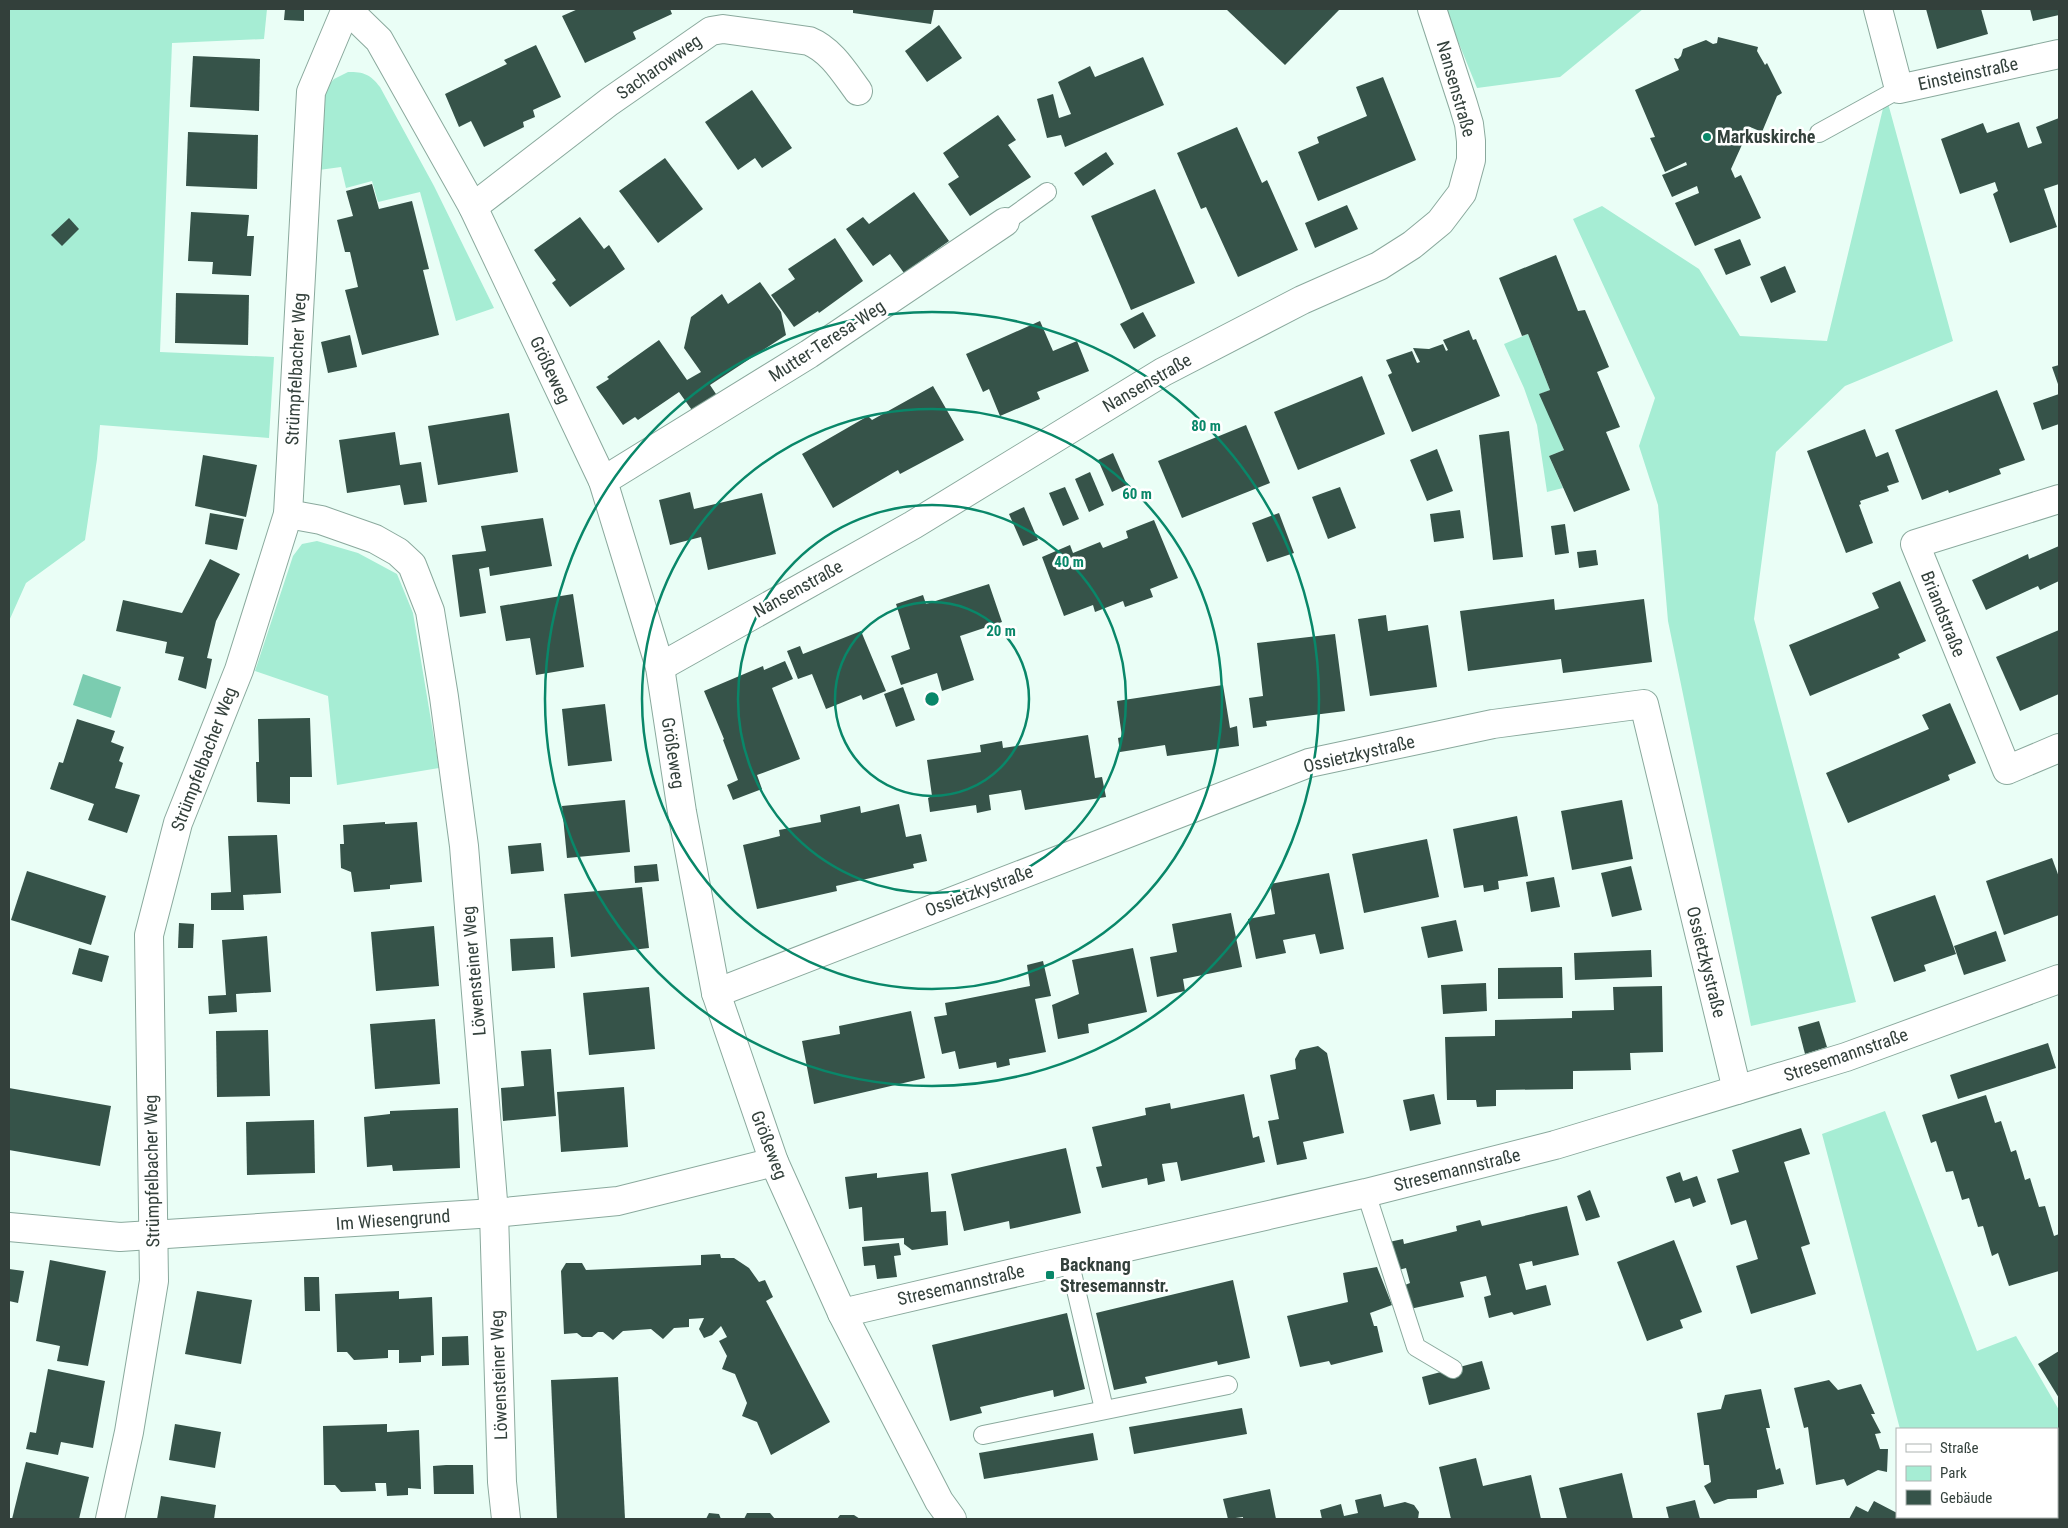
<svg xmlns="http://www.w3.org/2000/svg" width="2068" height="1528" font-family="'Roboto Condensed',sans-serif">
<rect width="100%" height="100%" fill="#eafef6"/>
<g fill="#a6edd4">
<path d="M9 9H267L264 39 172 43 160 352 274 357 269 438 100 425 97 459 85 540 26 583 9 621Z"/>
<path d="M1445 9H1643L1560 77 1477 88Z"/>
<path d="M348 72C364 72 370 74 380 87L434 186 494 308 456 321 420 192 378 202 372 181 346 188 341 167 319 170 325 89 334 79Z"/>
<path d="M1886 96 1953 341 1845 386 1776 452 1754 619 1856 1002 1751 1026 1668 621 1658 505 1639 446 1655 398 1573 219 1602 206 1699 269 1740 336 1827 341Z"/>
<path d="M1528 334 1550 390 1540 394 1564 450 1549 456 1563 488 1547 492 1537 425 1524 388 1504 344Z"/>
<path d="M317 541 358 553 397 574 413 613 439 768 337 785 328 696 255 671 293 556 302 544Z"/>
<path d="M1885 1111 1977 1351 2016 1336 2059 1410V1519H2000L1999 1517H2057V1429H1900L1822 1134Z"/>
</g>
<path fill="#7bccb0" d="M83 674 121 687 111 718 73 705Z"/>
<g fill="#365349">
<path d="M285 9H304V21L284 20Z"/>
<path d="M578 9H670L672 14 633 32 636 39 585 63 562 16Z"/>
<path d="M853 9H934L931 24 853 13Z"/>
<path d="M1226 9H1340L1285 65Z"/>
<path d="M1926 9H1981L1988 34 1937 49Z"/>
<path d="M2030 9H2059V15L2033 21Z"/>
<path d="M939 25 962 58 927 82 905 51Z"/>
<path d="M1718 37 1758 47 1757 51 1765 65 1767 63 1782 93 1777 96 1762 132 1750 127 1731 169 1735 178 1741 175 1761 218 1695 246 1675 203 1699 193 1697 186 1672 197 1662 175 1687 165 1686 162 1665 172 1650 138 1655 137 1635 90 1679 70 1674 58 1678 59 1681 56 1683 49 1706 40 1713 44 1717 43Z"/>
<path d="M536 45 561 97 533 110 535 117 523 122 524 127 484 147 471 121 459 127 445 94 507 64 504 60Z"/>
<path d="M193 56 260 59 259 111 190 107Z"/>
<path d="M1143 57 1164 105 1065 147 1061 135 1047 138 1037 99 1053 94 1059 118 1071 114 1058 82 1090 66 1095 77Z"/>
<path d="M1383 77 1416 160 1318 201 1298 152 1319 143 1317 137 1367 116 1356 87Z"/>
<path d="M752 90 792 148 762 168 755 158 738 170 705 122Z"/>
<path d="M998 115 1016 140 1008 145 1031 177 970 216 948 184 959 177 943 153Z"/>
<path d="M2059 118V184L2044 189 2057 227 2010 243 1993 194 1998 191 1995 182 1960 194 1941 139 1983 123 1987 133 2019 122 2028 148 2042 143 2036 127Z"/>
<path d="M1237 127 1262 183 1267 180 1298 250 1238 277 1206 207 1201 209 1177 153Z"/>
<path d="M188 132 258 135 257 189 186 186Z"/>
<path d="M1106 152 1114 164 1083 186 1074 173Z"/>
<path d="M665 158 703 209 658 243 619 191Z"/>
<path d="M372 184 379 209 412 201 429 269 423 270 439 335 362 355 345 290 358 287 350 252H345L337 220 353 216 346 191Z"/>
<path d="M1155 189 1195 283 1131 310 1091 216Z"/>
<path d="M914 192 949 241 904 273 890 254 873 266 846 229 863 217 869 224Z"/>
<path d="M1347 205 1358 229 1315 248 1305 223Z"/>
<path d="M191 212 249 215 247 236H254L251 276 212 274 213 262 188 261Z"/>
<path d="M580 217 604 249 609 245 625 269 570 307 552 283 556 280 534 250Z"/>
<path d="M69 218 79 229 62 246 51 235Z"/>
<path d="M835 238 863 281 819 313 818 311 794 327 771 295 795 279 788 269Z"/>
<path d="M1740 239 1751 265 1726 275 1714 249Z"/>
<path d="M1556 255 1578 311 1585 310 1609 367 1597 372 1620 427 1606 432 1630 490 1574 512 1549 456 1564 450 1539 394 1550 390 1528 334 1522 336 1499 278Z"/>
<path d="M1785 266 1796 292 1771 303 1760 277Z"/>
<path d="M760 282 781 312 786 335 710 385 718 397 694 413 679 392 638 420 635 417 623 425 596 387 609 379 607 377 659 340 687 380 701 372 684 348 691 317 722 294 728 304Z"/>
<path d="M176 293 249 295 248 345 175 343Z"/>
<path d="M1143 312 1156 336 1134 349 1120 324Z"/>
<path d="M1040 321 1053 351 1077 341 1089 371 1037 392 1040 399 1000 416 989 389 983 392 966 354Z"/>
<path d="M1469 330 1473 340 1476 339 1500 396 1412 432 1388 375 1392 373 1386 360 1412 351 1417 363 1420 362 1413 348 1429 349 1443 344 1446 351 1448 350 1443 340Z"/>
<path d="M350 335 357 367 328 373 321 342Z"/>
<path d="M2059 365V387L2052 367Z"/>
<path d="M1362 376 1385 434 1298 470 1274 412Z"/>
<path d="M933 386 964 440 900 474 898 470 833 508 802 454 868 416 872 420Z"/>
<path d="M1997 390 2025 460 1999 469 2001 474 1949 493 1948 490 1922 500 1895 430Z"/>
<path d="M2059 394V424L2042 430 2033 403Z"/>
<path d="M509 413 518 472 438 485 428 426Z"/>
<path d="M1246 425 1270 483 1182 518 1158 461Z"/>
<path d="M1865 429 1876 457 1888 452 1899 482 1887 486 1889 491 1860 501 1861 504 1859 505 1873 543 1846 553 1807 451Z"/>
<path d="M1509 431 1523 557 1493 560 1479 435Z"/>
<path d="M395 432 400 465 421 462 427 502 404 505 400 485 347 493 339 440Z"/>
<path d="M1437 449 1453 491 1427 501 1410 460Z"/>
<path d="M1113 453 1127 485 1112 492 1098 460Z"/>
<path d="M203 455 257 465 246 517 195 506Z"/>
<path d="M1090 472 1104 505 1089 512 1075 479Z"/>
<path d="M1065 487 1079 519 1063 526 1049 493Z"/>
<path d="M1340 487 1356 528 1328 539 1312 497Z"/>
<path d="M690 492 694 509 762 493 776 554 708 570 701 537 670 545 659 500Z"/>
<path d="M1024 507 1038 540 1023 546 1009 514Z"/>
<path d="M1460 510 1464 538 1434 542 1430 514Z"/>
<path d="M210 513 244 519 237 550 205 544Z"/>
<path d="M1279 513 1294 553 1267 562 1252 523Z"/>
<path d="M543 518 552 566 490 576 489 567 479 569 486 613 460 617 452 555 486 551 481 526Z"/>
<path d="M1154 520 1178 578 1150 589 1153 597 1125 607 1123 601 1095 612 1093 605 1064 616 1042 557 1070 545 1073 553 1100 542 1103 548 1128 538 1126 531Z"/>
<path d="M1565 524 1569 553 1555 555 1551 526Z"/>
<path d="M2059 546V581L2040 590 2038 586 1986 610 1972 580 2028 554 2029 559Z"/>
<path d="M1596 550 1598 565 1579 568 1577 552Z"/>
<path d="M210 559 240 574 216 621 207 658 212 659 206 689 178 680 184 657 165 653 167 642 116 631 123 600 182 613Z"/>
<path d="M1900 581 1926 641 1898 654 1900 658 1810 696 1789 645 1879 608 1872 593Z"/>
<path d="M989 584 1002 622 960 636 974 680 942 691 937 673 901 685 891 656 910 649 896 604 923 595 926 604Z"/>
<path d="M573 594 584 667 536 675 530 638 506 641 500 606Z"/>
<path d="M1554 599 1555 610 1644 599 1652 662 1563 673 1561 659 1468 671 1460 611Z"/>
<path d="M1386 615 1388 631 1428 625 1437 687 1370 696 1358 619Z"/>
<path d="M2059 630V694L2020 711 1996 657Z"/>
<path d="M861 631 886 691 863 700 861 695 826 709 812 674 798 679 787 651 800 646 803 654Z"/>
<path d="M1335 634 1345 711 1266 721 1267 726 1253 728 1249 698 1263 696 1257 643Z"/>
<path d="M785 661 793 679 772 688 800 759 757 775 762 789 733 800 727 785 738 780 723 740 724 739 704 691 763 666 764 670Z"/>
<path d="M1223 685 1230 728 1237 726 1239 746 1167 756 1165 745 1120 752 1118 738 1122 737 1117 701Z"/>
<path d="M903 687 915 720 896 727 884 694Z"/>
<path d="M1950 703 1976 763 1948 775 1950 780 1848 823 1826 773 1929 729 1922 715Z"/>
<path d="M605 704 612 761 568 766 562 709Z"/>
<path d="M310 718 312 777H290V804L257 802 256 762H259L258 719Z"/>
<path d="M77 719 115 731 111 742 124 747 119 761 123 763 115 788 140 795 127 833 88 820 94 804 50 789 59 762 63 763Z"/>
<path d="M1088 735 1095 778 1102 777 1106 797 1025 810 1021 790 989 795 991 810 977 813 976 805 930 812 928 798 932 796 927 760 981 752 980 745 1002 741 1003 748Z"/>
<path d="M625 800 630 852 567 858 562 806Z"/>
<path d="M1622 800 1633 859 1572 870 1561 811Z"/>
<path d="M899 804 906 837 921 834 927 861 913 864 914 868 836 886 837 891 757 909 743 845 780 836 779 830 821 822 820 815 860 806 861 813Z"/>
<path d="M1517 816 1528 876 1498 881 1499 889 1484 892 1483 885 1464 888 1453 829Z"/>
<path d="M385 822V824L417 822 422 882 390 885V889L354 892 351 872 341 868 340 844H344L343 825Z"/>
<path d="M277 835 281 893 243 895 244 910H211V893L231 892 228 836Z"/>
<path d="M1427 839 1439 897 1364 913 1352 854Z"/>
<path d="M541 843 544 871 511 874 508 846Z"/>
<path d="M2052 858 2059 877V915L2004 935 1986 881Z"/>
<path d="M657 864 659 881 635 883 634 866Z"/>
<path d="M1631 866 1642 910 1612 917 1601 873Z"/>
<path d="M27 871 106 896 91 945 11 920Z"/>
<path d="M1329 873 1344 949 1320 954 1315 934 1283 940 1286 953 1256 959 1248 919 1275 914 1270 884Z"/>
<path d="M1554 877 1560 907 1531 912 1526 882Z"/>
<path d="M642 887 649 948 571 957 564 894Z"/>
<path d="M1935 895 1956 954 1924 965 1926 971 1894 982 1871 917Z"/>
<path d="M1231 913 1242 967 1183 979 1185 991 1157 997 1150 957 1177 952 1172 924Z"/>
<path d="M1456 920 1463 951 1428 958 1421 927Z"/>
<path d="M179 923 194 924 193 948H178Z"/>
<path d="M434 926 439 986 376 991 371 932Z"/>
<path d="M1996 931 2006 961 1964 975 1954 946Z"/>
<path d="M267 936 271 992 236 994 237 1012 209 1014 208 996 226 995 222 940Z"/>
<path d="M553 937 555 968 512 971 510 939Z"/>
<path d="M79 948 109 956 102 982 72 974Z"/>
<path d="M1133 948 1147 1012 1088 1024 1089 1033 1058 1039 1052 1005 1079 994 1072 960Z"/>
<path d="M1651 950 1652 977 1575 980 1574 953Z"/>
<path d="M1043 961 1051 996 1035 999 1046 1052 1009 1059 1010 1065 997 1068 996 1062 959 1069 955 1051 942 1054 934 1017 947 1015 945 1003 1030 986 1027 965Z"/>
<path d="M1562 967 1563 998 1498 999V968Z"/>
<path d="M1486 983 1487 1011 1443 1014 1441 985Z"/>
<path d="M1662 986 1663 1052 1630 1053 1631 1070 1573 1071V1089L1496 1090V1106L1477 1107 1476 1100H1447L1445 1037 1495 1036V1020L1572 1018V1011L1614 1010 1613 987Z"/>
<path d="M649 987 655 1049 589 1055 583 993Z"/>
<path d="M911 1011 925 1078 814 1104 802 1041 840 1034 839 1026Z"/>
<path d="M435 1019 440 1084 375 1089 370 1024Z"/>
<path d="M1819 1021 1827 1047 1805 1054 1798 1027Z"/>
<path d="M268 1030 270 1096 217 1097 216 1031Z"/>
<path d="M2048 1043 2056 1068 1958 1099 1950 1075Z"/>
<path d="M1318 1046 1327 1053 1344 1133 1303 1142 1307 1159 1277 1165 1268 1121 1279 1119 1270 1075 1296 1069 1295 1059 1300 1050Z"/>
<path d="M551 1049 556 1116 503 1121 501 1088 524 1086 521 1051Z"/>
<path d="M624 1087 628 1147 561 1152 557 1092Z"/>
<path d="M9 1088 111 1106 100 1166 9 1150Z"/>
<path d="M1244 1094 1253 1138 1259 1136 1265 1162 1181 1181 1177 1162 1162 1164 1165 1181 1148 1185 1147 1178 1102 1188 1096 1167 1102 1166 1092 1127 1146 1115 1145 1108 1170 1103 1171 1109Z"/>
<path d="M1434 1094 1441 1124 1410 1131 1403 1100Z"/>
<path d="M1986 1095 1995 1123 2001 1121 2011 1152 2016 1150 2025 1180 2030 1178 2039 1207 2045 1206 2054 1236 2059 1234V1271L2009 1286 1998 1253 1992 1256 1983 1226 1978 1227 1969 1198 1962 1200 1953 1171 1946 1172 1936 1141 1931 1143 1922 1115Z"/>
<path d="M458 1108 460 1168 393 1171 392 1165 367 1167 364 1117 390 1114V1111Z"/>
<path d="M314 1120 315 1173 247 1175 246 1122Z"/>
<path d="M1801 1128 1810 1154 1784 1162 1810 1244 1801 1247 1816 1294 1751 1314 1736 1266 1758 1259 1746 1220 1731 1225 1717 1179 1739 1172 1732 1150Z"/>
<path d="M1066 1148 1081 1213 1010 1229 1009 1221 964 1231 951 1174Z"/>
<path d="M928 1172 931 1212 946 1211 948 1245 912 1250 904 1244V1238L864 1241 862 1207 849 1209 845 1177 877 1173V1178Z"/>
<path d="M1680 1172 1683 1181 1697 1176 1706 1202 1693 1207 1690 1198 1675 1203 1666 1177Z"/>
<path d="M1590 1190 1600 1217 1586 1221 1577 1196Z"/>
<path d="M1567 1206 1579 1255 1533 1266 1532 1261 1519 1264 1526 1290 1546 1285 1551 1305 1514 1315 1512 1312 1489 1318 1484 1297 1491 1295 1486 1276 1460 1282 1464 1297 1410 1309 1405 1285 1410 1283 1406 1268 1395 1271 1389 1242 1403 1239 1404 1244 1457 1231 1456 1226 1480 1220 1482 1226Z"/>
<path d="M1674 1240 1702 1312 1680 1320 1683 1328 1647 1341 1617 1262Z"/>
<path d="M899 1243 901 1255 894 1256 897 1277 877 1279 875 1265 864 1266 862 1247Z"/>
<path d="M720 1254 721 1258H734L749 1268 759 1282 765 1280 773 1297 766 1301 830 1422 771 1455 757 1422 742 1416 747 1403 735 1374 722 1369 727 1356 719 1341 727 1337 721 1326 712 1335 704 1338 699 1329 704 1318 689 1319V1327L674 1328 663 1339 651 1329 623 1331 613 1340 603 1332H598L592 1337H582L577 1333 564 1334 561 1271 566 1263H582L586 1270 701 1265V1255Z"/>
<path d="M50 1260 106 1271 88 1366 57 1361 60 1346 36 1341Z"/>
<path d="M1377 1267 1392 1305 1370 1313 1374 1326H1377L1383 1352 1331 1365 1329 1361 1300 1367 1287 1316 1348 1302 1343 1273Z"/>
<path d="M9 1269 24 1271 18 1303 9 1301Z"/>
<path d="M304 1277H319L320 1311H305Z"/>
<path d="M1233 1280 1250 1358 1218 1365 1217 1361 1145 1377 1147 1383 1114 1390 1096 1313Z"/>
<path d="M197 1291 252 1300 241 1364 185 1354Z"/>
<path d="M399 1291V1299L432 1297 434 1355 421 1356V1362L399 1363V1350H388V1358L354 1360 347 1352H337L335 1294Z"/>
<path d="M1067 1313 1085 1389 1054 1397 1053 1390 980 1407 982 1413 950 1421 932 1345Z"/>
<path d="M468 1336 469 1365 442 1366V1337Z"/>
<path d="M2059 1351V1398L2038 1364Z"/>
<path d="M1482 1361 1490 1389 1429 1405 1422 1377Z"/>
<path d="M48 1369 105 1381 93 1448 61 1442 58 1455 26 1449 30 1432 36 1433Z"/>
<path d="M618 1377 625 1519H557L551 1380Z"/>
<path d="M1829 1380 1838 1390 1861 1384 1875 1414H1871L1881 1433 1875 1434 1880 1449H1888L1887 1472 1878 1470 1847 1486 1844 1479 1816 1485 1808 1427 1804 1428 1794 1388Z"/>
<path d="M1761 1389 1770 1428H1766L1776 1470 1780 1468 1784 1484 1757 1490V1498L1728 1499 1714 1504 1704 1486 1711 1482 1709 1465H1704L1697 1413 1721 1409 1725 1395Z"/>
<path d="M1242 1408 1247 1434 1134 1454 1129 1427Z"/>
<path d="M175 1424 221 1432 215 1468 169 1460Z"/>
<path d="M387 1424V1432L419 1430 421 1489 408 1488V1495L387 1496 386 1483H375L376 1491 341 1492 335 1485H324L323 1426Z"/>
<path d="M1093 1433 1098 1460 984 1479 979 1453Z"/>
<path d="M1476 1458 1483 1486 1531 1475 1541 1519H1451L1439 1467Z"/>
<path d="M26 1462 89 1477 79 1519H12Z"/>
<path d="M446 1465H473L474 1494H434L433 1466Z"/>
<path d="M1622 1473 1633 1519H1567L1559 1488Z"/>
<path d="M1270 1489 1276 1519H1243V1517L1228 1519 1223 1499Z"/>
<path d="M1381 1494 1384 1507 1405 1502 1414 1505 1419 1512 1418 1519H1322L1320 1510 1341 1504 1344 1516 1358 1513 1355 1500Z"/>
<path d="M161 1496 216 1505 214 1519H157Z"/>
<path d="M1695 1500 1700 1519H1669L1666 1507Z"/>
<path d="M1874 1501 1897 1513V1517H1899L1898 1519H1849L1856 1506 1868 1512Z"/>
<path d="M709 1513 719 1514 721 1519H706Z"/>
<path d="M747 1513H770L775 1519H744Z"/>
<path d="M840 1515H854L860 1519H837Z"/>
</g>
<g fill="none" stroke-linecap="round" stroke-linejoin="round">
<defs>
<g id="lane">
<path d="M1819 133 1899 89"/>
<path d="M1005 222 1047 192"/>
<path d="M1366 1193 1416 1347 1453 1369"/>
<path d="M1069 1260 1104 1409"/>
<path d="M983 1435 1228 1385"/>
</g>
<g id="street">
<path d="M347 9 379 40 473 207 603 481 660 667 682 812 716 993 774 1162 842 1313 939 1501 952 1519"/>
<path d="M1878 9 1899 89 2059 54"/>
<path d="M473 207 609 102 711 31 723 29 809 41C831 50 844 72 858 91"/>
<path d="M603 481 809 354 1005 222"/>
<path d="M2059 499 1915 544 2007 770 2059 748"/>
<path d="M288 514 321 520 375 539 398 552 412 565 430 611 444 697 464 846 494 1213 502 1482 506 1519"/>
<path d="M660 667 913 525 1163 372 1302 300 1379 266 1412 245 1440 222 1462 193 1471 160V141L1469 124 1463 104 1432 9"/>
<path d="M716 993 1309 763 1493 724 1644 704 1737 1090"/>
<path d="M9 1227 120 1237 494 1213 618 1201 774 1162"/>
<path d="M842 1313 1048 1265 1366 1193 1555 1145 1846 1057 2059 979"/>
<path d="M110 1519 129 1432 154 1281 149 935 178 823 239 670 288 514 311 92 346 9"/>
</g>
</defs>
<use href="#lane" stroke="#8aa99d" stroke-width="20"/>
<use href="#street" stroke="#8aa99d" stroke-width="30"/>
<use href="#lane" stroke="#fff" stroke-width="18"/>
<use href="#street" stroke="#fff" stroke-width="28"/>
</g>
<g fill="none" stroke="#098769" stroke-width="2.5">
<circle cx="932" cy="699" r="97"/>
<circle cx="932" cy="699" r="194"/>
<circle cx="932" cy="699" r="290"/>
<circle cx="932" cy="699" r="387"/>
</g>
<g fill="#098769" stroke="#fff" stroke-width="2">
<circle cx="1707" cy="137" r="5"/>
<rect x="1045" y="1270" width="10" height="10" rx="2.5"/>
</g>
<g text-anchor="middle" stroke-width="5" stroke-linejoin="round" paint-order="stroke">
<g font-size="18" fill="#33403b" stroke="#fff">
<text transform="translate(659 67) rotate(-35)" y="6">Sacharowweg</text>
<text transform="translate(1968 74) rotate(-12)" y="6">Einsteinstraße</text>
<text transform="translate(1456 89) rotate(74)" y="6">Nansenstraße</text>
<text transform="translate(827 341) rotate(-33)" y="6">Mutter-Teresa-Weg</text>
<text transform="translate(296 369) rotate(-87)" y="6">Strümpfelbacher Weg</text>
<text transform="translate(550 370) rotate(65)" y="6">Größeweg</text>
<text transform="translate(1147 383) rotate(-30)" y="6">Nansenstraße</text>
<text transform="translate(798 589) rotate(-29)" y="6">Nansenstraße</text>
<text transform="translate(1943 614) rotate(68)" y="6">Briandstraße</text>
<text transform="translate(673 753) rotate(81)" y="6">Größeweg</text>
<text transform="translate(1359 754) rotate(-13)" y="6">Ossietzkystraße</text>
<text transform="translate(204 759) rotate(-69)" y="6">Strümpfelbacher Weg</text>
<text transform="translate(979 891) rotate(-21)" y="6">Ossietzkystraße</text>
<text transform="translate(1706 962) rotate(76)" y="6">Ossietzkystraße</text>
<text transform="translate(474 971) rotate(-95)" y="6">Löwensteiner Weg</text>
<text transform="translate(1846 1055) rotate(-19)" y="6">Stresemannstraße</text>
<text transform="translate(769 1145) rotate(69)" y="6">Größeweg</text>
<text transform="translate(1457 1170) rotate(-14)" y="6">Stresemannstraße</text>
<text transform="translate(152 1171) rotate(-91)" y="6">Strümpfelbacher Weg</text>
<text transform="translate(393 1220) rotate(-4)" y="6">Im Wiesengrund</text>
<text transform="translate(961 1285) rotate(-13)" y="6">Stresemannstraße</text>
<text transform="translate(499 1375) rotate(-92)" y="6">Löwensteiner Weg</text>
</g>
<g font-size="18" font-weight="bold" fill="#33403b" stroke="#fff" text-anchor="start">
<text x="1717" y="143">Markuskirche</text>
<text x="1060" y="1271">Backnang<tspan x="1060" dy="21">Stresemannstr.</tspan></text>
</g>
</g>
<circle cx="932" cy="699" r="8" fill="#098769" stroke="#fff" stroke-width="2.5"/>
<g font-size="15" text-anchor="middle" font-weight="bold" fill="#098769" stroke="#fff" stroke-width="5" stroke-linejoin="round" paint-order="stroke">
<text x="1206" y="431">80 m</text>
<text x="1137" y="499">60 m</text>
<text x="1069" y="567">40 m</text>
<text x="1001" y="636">20 m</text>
</g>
<rect width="2068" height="1528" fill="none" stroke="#33403b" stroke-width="20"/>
<rect x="1896" y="1428" width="162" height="90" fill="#ffffff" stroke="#adb3b1"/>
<rect x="1906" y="1444" width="25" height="8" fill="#ffffff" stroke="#adb3b1"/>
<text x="1940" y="1453" font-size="15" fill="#33403b">Straße</text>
<rect x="1906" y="1466" width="25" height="15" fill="#a6edd4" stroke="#adb3b1"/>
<text x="1940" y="1478" font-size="15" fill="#33403b">Park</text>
<rect x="1906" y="1490" width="25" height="15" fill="#365349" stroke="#adb3b1"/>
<text x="1940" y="1503" font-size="15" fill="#33403b">Gebäude</text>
</svg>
